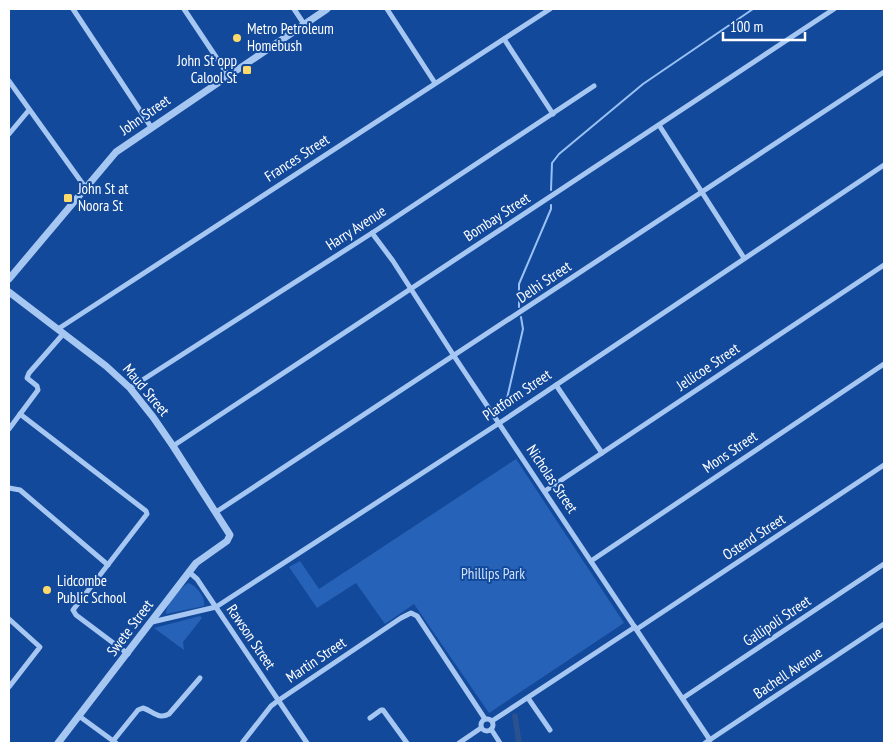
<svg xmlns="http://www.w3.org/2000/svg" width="893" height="752" font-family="'PT Sans Narrow',sans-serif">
<rect width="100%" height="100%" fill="#13499a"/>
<g fill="#2662b8">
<path d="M516 459 624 623 489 713 414 604 385 624 356 583 317 608 289 567 300 561 319 589Z"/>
<path d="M188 583C196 585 206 598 204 606L166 614C165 605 180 588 188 583Z"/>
<path d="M200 616 202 618 183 642 184 650 154 628Z"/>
</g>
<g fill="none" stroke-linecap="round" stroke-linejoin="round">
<g stroke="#99c1f6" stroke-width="2">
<path d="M551 190 552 163 559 154 643 84 753 9"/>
<path d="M519 307V284L551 209V205"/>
<path d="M505 407 523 329 521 317"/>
</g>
<path stroke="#2a528e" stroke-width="5.5" d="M515 716 519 743"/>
<g stroke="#a7c7f3" stroke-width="5">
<path d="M73 9 151 127"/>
<path d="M184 9 228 75"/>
<path d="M294 9 304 24"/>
<path d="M387 9 435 83"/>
<path d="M504 39 553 114"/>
<path d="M9 81 85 187"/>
<path d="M659 125 744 258"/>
<path d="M9 134 29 110"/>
<path d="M372 233 393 261 454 356 710 740"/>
<path d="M58 329 550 9"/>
<path d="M556 385 602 453"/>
<path d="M130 388 372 233 594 86"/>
<path d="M20 414 146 511 147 514 73 610 76 615 128 654"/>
<path d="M9 429 38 390 37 386 27 378 29 373 64 333"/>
<path d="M173 446 834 9"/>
<path d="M9 488 20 490 108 565"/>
<path d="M545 491 884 265"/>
<path d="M216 512 884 72"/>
<path d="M591 561 884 364"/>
<path d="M189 572 197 579 307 743"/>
<path d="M9 619 40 647 9 687"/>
<path d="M152 622 216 607 504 420 884 165"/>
<path d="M637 629 884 465"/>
<path d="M528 698 550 730"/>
<path d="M683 698 884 564"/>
<path d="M79 716 116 743"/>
<path d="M370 718 381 710H383L407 743"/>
<circle cx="487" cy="725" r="6"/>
<path d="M492 721 635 627"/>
<path d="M491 729 500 743"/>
<path d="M113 741 138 710 143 708C153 711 158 720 169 714L200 678"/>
<path d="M242 743 271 706 279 700 401 618 411 613 417 616 485 719"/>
<path d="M459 743 481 728"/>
<path d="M705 743 884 624"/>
</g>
<g stroke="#a7c7f3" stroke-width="7">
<path d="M9 279 116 152 327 9"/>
<path d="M9 292 106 366 130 388 153 417 173 446 230 535 227 541 196 563 58 743"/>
</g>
</g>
<g fill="#ffd969" stroke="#13499a" stroke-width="2">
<circle cx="237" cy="38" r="5"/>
<rect x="242" y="65" width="10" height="10" rx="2.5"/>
<rect x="63" y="193" width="10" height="10" rx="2.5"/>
<circle cx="47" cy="590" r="5"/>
</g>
<g text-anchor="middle" stroke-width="4" stroke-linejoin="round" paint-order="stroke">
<g font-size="15" fill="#fff" stroke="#13499a" text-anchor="start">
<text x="247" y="34">Metro Petroleum<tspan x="247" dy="17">Homebush</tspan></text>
<text x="237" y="66" text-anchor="end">John St opp<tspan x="237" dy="17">Calool St</tspan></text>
<text x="78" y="194">John St at<tspan x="78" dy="17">Noora St</tspan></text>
<text x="57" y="586">Lidcombe<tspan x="57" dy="17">Public School</tspan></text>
</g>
<g font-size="15" fill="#fff" stroke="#13499a">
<text transform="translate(145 115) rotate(-35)" y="5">John Street</text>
<text transform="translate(297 158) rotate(-33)" y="5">Frances Street</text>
<text transform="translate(497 217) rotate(-33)" y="5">Bombay Street</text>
<text transform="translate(356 228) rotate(-33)" y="5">Harry Avenue</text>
<text transform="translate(544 282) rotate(-34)" y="5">Delhi Street</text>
<text transform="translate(708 367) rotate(-34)" y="5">Jellicoe Street</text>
<text transform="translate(146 390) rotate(50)" y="5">Maud Street</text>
<text transform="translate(517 395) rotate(-34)" y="5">Platform Street</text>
<text transform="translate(730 452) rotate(-34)" y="5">Mons Street</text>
<text transform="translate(552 479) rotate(56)" y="5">Nicholas Street</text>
<text transform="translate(754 537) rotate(-33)" y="5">Ostend Street</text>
<text transform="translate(777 621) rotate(-34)" y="5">Gallipoli Street</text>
<text transform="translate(130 628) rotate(-53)" y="5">Swete Street</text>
<text transform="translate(251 637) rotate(56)" y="5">Rawson Street</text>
<text transform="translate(316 660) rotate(-34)" y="5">Martin Street</text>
<text transform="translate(788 673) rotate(-34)" y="5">Bachell Avenue</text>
</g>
<g font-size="15" fill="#cfe2fd" stroke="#13499a">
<text x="493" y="579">Phillips Park</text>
</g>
</g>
<rect width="893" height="752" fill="none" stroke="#ffffff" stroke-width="20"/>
<path d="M723 32v8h82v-8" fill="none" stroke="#ffffff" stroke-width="2.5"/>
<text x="730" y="32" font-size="15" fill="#ffffff" stroke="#13499a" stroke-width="4" paint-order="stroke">100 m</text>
</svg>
